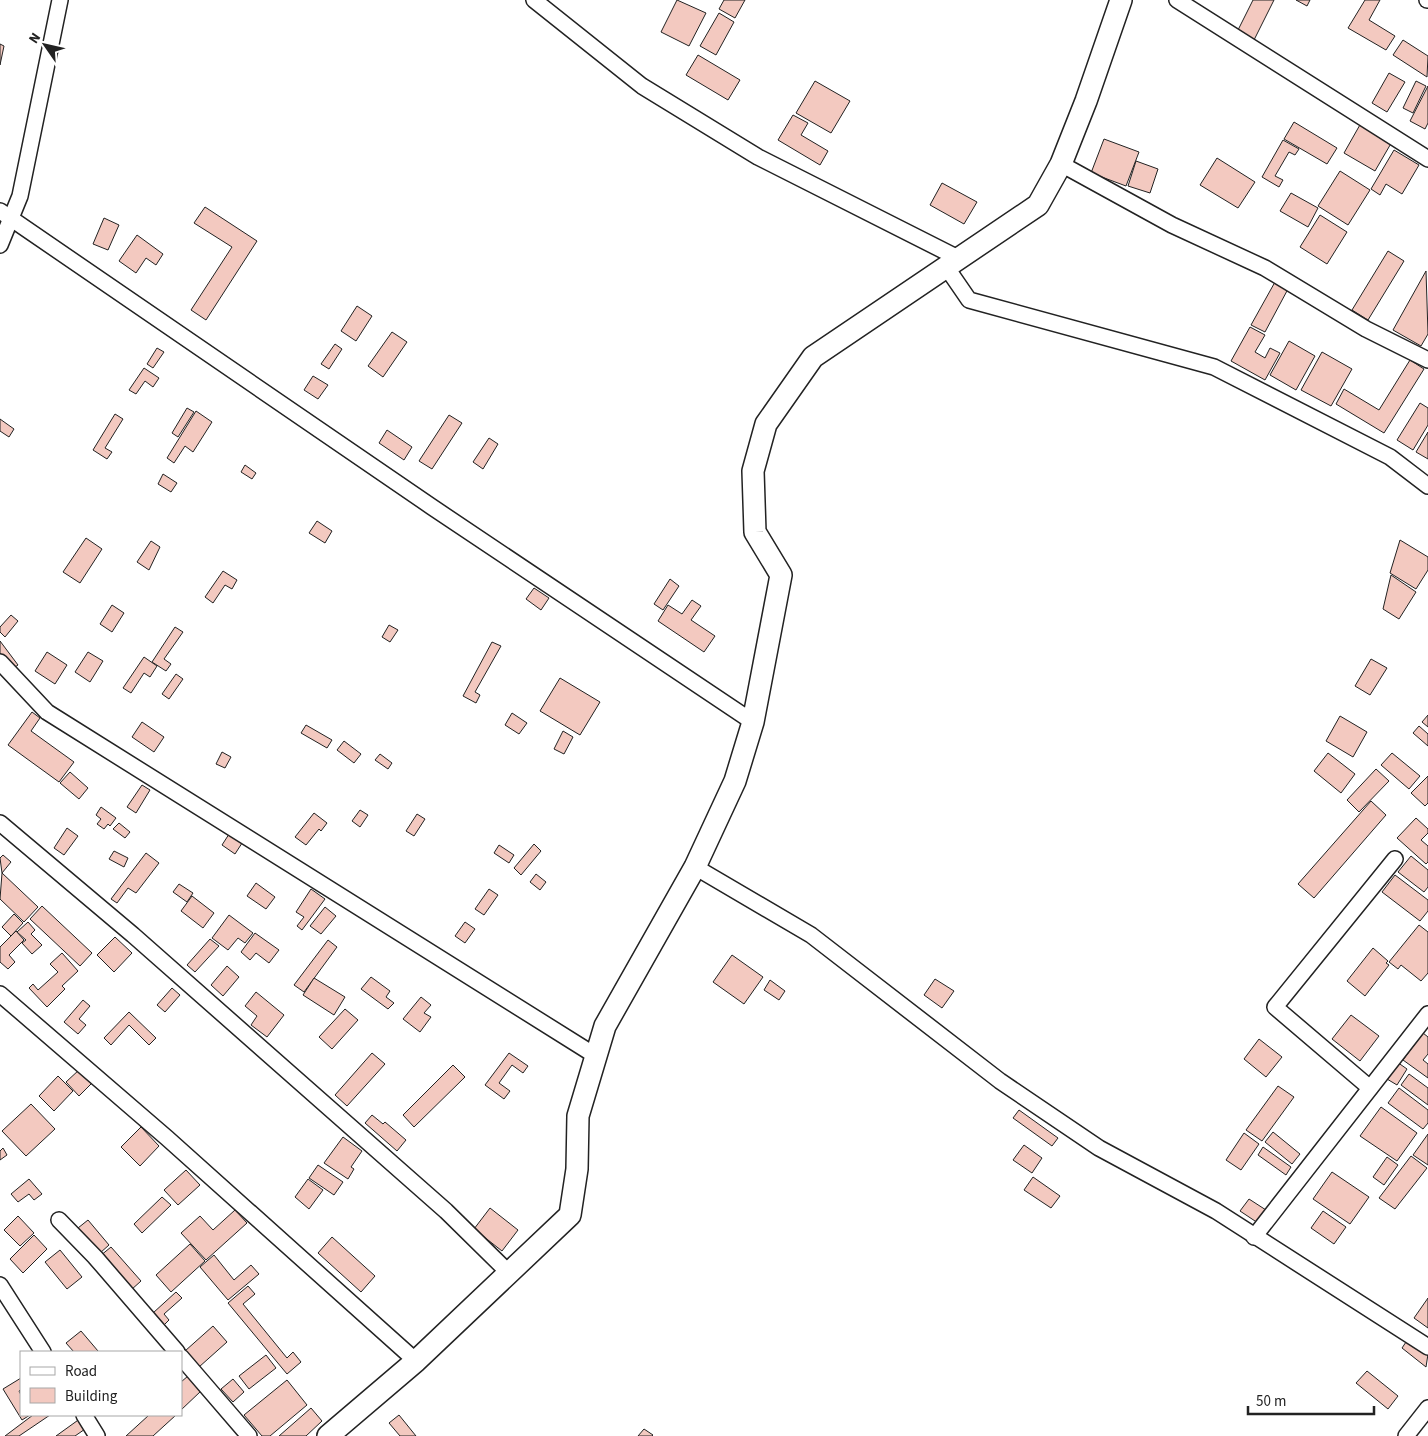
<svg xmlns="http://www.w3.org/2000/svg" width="1428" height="1436" font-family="'Source Sans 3',sans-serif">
<rect width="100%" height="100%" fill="#fff"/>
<g fill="#f3c9c0" stroke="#222">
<path d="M677 0 706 13 689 46 661 32Z"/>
<path d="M724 0H745L735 18 719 9Z"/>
<path d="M1253 0H1274L1254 40 1237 32Z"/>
<path d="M1296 0H1310L1307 6Z"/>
<path d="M1365 0H1380L1369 20 1395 36 1386 50 1348 28Z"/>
<path d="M719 13 734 22 716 55 700 46Z"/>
<path d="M1403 40 1428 56 1427 77 1393 55Z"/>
<path d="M0 44 4 46 0 65Z"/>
<path d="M698 55 740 80 728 100 686 75Z"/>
<path d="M1389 73 1405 82 1387 112 1372 103Z"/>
<path d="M815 81 850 101 831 133 796 113Z"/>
<path d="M1416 81 1426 86 1413 113 1403 108Z"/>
<path d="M1428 86V123L1425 129 1410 121Z"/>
<path d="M793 115 808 123 801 135 828 151 820 165 778 140Z"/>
<path d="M1294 122 1337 148 1327 164 1284 139Z"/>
<path d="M1361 123 1393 140 1375 171 1344 153Z"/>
<path d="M1104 139 1139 152 1126 186 1091 173Z"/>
<path d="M1283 140 1299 149 1295 155 1289 152 1275 176 1283 180 1279 187 1262 177Z"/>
<path d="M1394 150 1419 165 1402 194 1386 184 1380 195 1371 189Z"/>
<path d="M1217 158 1255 182 1238 208 1200 185Z"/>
<path d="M1136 161 1158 169 1150 193 1128 186Z"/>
<path d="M1340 171 1370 190 1348 225 1318 206Z"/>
<path d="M942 183 977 202 964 224 930 205Z"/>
<path d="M1291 193 1318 208 1308 227 1280 211Z"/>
<path d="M205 207 257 241 206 320 191 310 232 247 194 223Z"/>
<path d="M1320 215 1347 232 1327 264 1300 247Z"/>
<path d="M104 218 119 225 108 250 93 244Z"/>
<path d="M137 235 163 254 156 265 146 258 136 273 119 261Z"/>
<path d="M1388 251 1404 261 1368 320 1352 310Z"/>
<path d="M1426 271 1428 334 1421 346 1393 330Z"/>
<path d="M1275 282 1288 289 1265 332 1251 325Z"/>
<path d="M357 306 372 316 356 341 341 331Z"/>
<path d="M1250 327 1265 335 1255 352 1265 358 1270 348 1280 353 1265 380 1231 361Z"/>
<path d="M392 332 407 342 383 377 368 366Z"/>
<path d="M1289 341 1315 356 1296 390 1270 375Z"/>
<path d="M335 344 342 349 329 369 321 364Z"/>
<path d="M157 348 164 352 153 368 147 364Z"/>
<path d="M1322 352 1352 369 1331 406 1301 390Z"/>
<path d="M1410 360 1424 369 1384 433 1336 404 1344 389 1379 410Z"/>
<path d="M144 368 159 378 153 387 145 381 136 394 129 390Z"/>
<path d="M313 376 328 385 318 399 304 390Z"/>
<path d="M1420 403 1428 408V425L1413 450 1397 440Z"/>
<path d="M187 408 194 412 178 437 172 433Z"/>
<path d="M196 411 212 422 193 452 185 446 174 463 167 458Z"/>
<path d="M115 414 123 419 105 448 112 452 107 459 93 450Z"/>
<path d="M449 415 462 423 432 469 419 461Z"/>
<path d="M0 419 14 429 9 437 0 431Z"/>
<path d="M387 430 412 447 404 460 379 443Z"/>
<path d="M1428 432V459L1416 452Z"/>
<path d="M489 438 498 444 483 469 473 462Z"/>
<path d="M245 465 256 473 252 479 241 472Z"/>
<path d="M163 474 177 483 171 492 158 484Z"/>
<path d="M317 521 332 531 325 543 309 533Z"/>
<path d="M86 538 102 549 80 583 63 572Z"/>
<path d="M1400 540 1428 557V570L1416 589 1390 573Z"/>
<path d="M151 541 160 547 149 570 137 562Z"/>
<path d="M223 571 237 580 232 589 225 585 213 603 205 597Z"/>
<path d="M1391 575 1416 592 1399 619 1383 609Z"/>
<path d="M670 579 679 586 663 610 654 604Z"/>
<path d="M534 588 549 598 541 610 526 599Z"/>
<path d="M692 600 701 606 691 620 715 636 704 652 658 621 668 605 682 614Z"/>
<path d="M112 605 124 613 112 632 100 624Z"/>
<path d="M11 615 18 621 5 637 0 632V627Z"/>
<path d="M389 625 398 630 390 642 382 637Z"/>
<path d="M175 627 183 632 164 659 171 664 166 671 152 662Z"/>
<path d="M0 641 18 665 12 669 0 654Z"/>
<path d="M492 642 501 646 475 692 480 695 476 703 463 696Z"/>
<path d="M47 652 67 665 55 684 35 671Z"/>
<path d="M88 652 103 661 90 682 75 672Z"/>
<path d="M144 657 157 666 150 677 144 673 131 693 123 688Z"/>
<path d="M1371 659 1387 668 1370 695 1355 686Z"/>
<path d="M176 674 183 679 169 699 162 694Z"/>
<path d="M560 678 600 702 580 735 540 711Z"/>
<path d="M32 712 40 718 31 731 74 762 59 782 8 745Z"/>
<path d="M512 713 527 723 519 734 505 725Z"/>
<path d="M1428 715V727L1422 722Z"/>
<path d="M1340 716 1367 732 1353 757 1326 741Z"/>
<path d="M142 722 164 737 154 752 132 737Z"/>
<path d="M306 725 332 740 327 748 301 733Z"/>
<path d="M1419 726 1428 734V746L1413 733Z"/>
<path d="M563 731 573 737 564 754 554 749Z"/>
<path d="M344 741 361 754 354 763 337 750Z"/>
<path d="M222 752 231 757 225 768 216 764Z"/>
<path d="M1328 753 1355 774 1341 793 1314 771Z"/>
<path d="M1392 753 1420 776 1409 789 1381 765Z"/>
<path d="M380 754 392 763 388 769 375 760Z"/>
<path d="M1376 769 1389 781 1359 812 1347 800Z"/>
<path d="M70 772 88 788 79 799 60 783Z"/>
<path d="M1428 776V803L1425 806 1411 793Z"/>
<path d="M142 785 150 790 136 813 127 807Z"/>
<path d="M1371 801 1386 815 1314 898 1298 884Z"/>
<path d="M101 807 116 818 110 826 108 824 104 829 97 824 101 819 96 815Z"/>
<path d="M360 810 368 815 360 827 352 821Z"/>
<path d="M314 813 327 823 321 831 319 829 306 845 295 837Z"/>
<path d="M417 814 425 819 414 836 406 831Z"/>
<path d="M1416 818 1428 829V833L1421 840 1428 846V862L1426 864 1397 838Z"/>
<path d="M119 823 130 832 125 838 113 829Z"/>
<path d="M67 828 78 836 64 855 54 848Z"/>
<path d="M231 831 244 840 235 854 222 845Z"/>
<path d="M534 844 541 851 521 875 514 868Z"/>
<path d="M499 845 514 855 509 863 494 853Z"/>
<path d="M114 851 128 858 124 867 109 859Z"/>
<path d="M146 853 159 863 136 893 128 888 117 903 111 899Z"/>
<path d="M3 855 11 862 2 873 0 858Z"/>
<path d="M1411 856 1428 870V887L1424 892 1398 872Z"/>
<path d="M2 873 38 907 24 922 0 899Z"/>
<path d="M536 874 546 882 540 890 530 882Z"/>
<path d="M1395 875 1428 900V911L1420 921 1382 892Z"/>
<path d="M256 883 275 897 266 909 247 896Z"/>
<path d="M179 884 193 893 187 902 173 892Z"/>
<path d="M311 889 325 899 302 930 297 926 304 917 296 912Z"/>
<path d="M489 889 498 895 484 915 475 909Z"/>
<path d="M192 896 214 913 203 928 181 911Z"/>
<path d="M42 906 92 953 80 966 30 919Z"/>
<path d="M325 907 336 916 321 934 310 926Z"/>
<path d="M14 914 23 923 11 936 2 927Z"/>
<path d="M229 915 253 933 245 943 238 938 228 950 212 938Z"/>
<path d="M28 922 35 930 31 934 42 945 32 954 22 943 26 940 17 932Z"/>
<path d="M465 922 475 929 465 943 455 936Z"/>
<path d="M1419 925 1428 932V973L1421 981 1401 965 1398 969 1389 962Z"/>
<path d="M16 931 24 940 9 955 15 962 8 969 0 962V947Z"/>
<path d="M255 933 279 950 269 963 256 953 250 960 241 952Z"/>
<path d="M115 937 132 953 114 972 97 955Z"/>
<path d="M210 939 219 946 195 972 187 965Z"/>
<path d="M328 940 337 947 304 992 294 985Z"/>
<path d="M1373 948 1388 961 1386 963 1389 965 1365 996 1347 981Z"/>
<path d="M62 953 78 971 62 986 65 989 47 1007 29 988 33 984 38 990 58 972 50 964Z"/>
<path d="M732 955 763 977 744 1004 713 982Z"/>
<path d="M227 966 239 977 223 996 211 985Z"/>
<path d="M371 977 390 991 386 997 394 1003 388 1009 361 989Z"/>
<path d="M314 978 345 997 334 1015 303 995Z"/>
<path d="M935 979 954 991 942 1008 924 995Z"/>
<path d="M770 980 785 991 779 1000 764 990Z"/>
<path d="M172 988 180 995 165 1012 157 1005Z"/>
<path d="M256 992 284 1015 267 1037 251 1025 257 1016 245 1006Z"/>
<path d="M421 997 431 1005 424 1013 431 1017 420 1032 403 1019Z"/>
<path d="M83 1000 90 1006 79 1019 86 1025 78 1034 64 1022Z"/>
<path d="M345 1009 358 1020 332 1049 319 1037Z"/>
<path d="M129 1012 156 1038 149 1045 129 1025 111 1045 104 1038Z"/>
<path d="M1351 1015 1379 1036 1360 1061 1332 1039Z"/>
<path d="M1423 1033 1428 1037V1054L1423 1060 1428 1064V1078L1403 1060Z"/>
<path d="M1259 1039 1282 1057 1266 1077 1244 1059Z"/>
<path d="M372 1053 385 1064 347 1106 335 1095Z"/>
<path d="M509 1053 528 1066 523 1073 512 1065 499 1083 510 1091 504 1099 485 1085Z"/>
<path d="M1397 1062 1407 1069 1397 1085 1387 1079Z"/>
<path d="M453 1065 465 1077 414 1127 403 1115Z"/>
<path d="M80 1069 92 1083 79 1096 66 1082Z"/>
<path d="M1409 1074 1428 1088V1105L1401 1085Z"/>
<path d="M58 1076 73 1091 54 1111 39 1096Z"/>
<path d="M1278 1086 1294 1097 1262 1141 1246 1130Z"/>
<path d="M1399 1088 1428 1110V1123L1423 1129 1388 1103Z"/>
<path d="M31 1104 55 1129 26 1156 2 1131Z"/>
<path d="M1381 1107 1417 1133 1397 1161 1360 1136Z"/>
<path d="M1019 1110 1058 1138 1052 1146 1013 1118Z"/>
<path d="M372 1115 383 1124 385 1122 406 1140 397 1151 365 1123Z"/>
<path d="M141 1127 159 1146 140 1166 121 1147Z"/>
<path d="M1273 1132 1300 1154 1292 1164 1265 1142Z"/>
<path d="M1244 1133 1259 1144 1241 1170 1226 1160Z"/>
<path d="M1428 1134V1165L1413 1155Z"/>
<path d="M343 1137 362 1151 351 1167 354 1169 348 1179 324 1163Z"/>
<path d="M1024 1145 1042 1158 1032 1173 1013 1160Z"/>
<path d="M1263 1147 1291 1167 1286 1175 1258 1155Z"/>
<path d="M3 1148 7 1155 0 1160V1151Z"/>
<path d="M1411 1156 1427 1168 1395 1209 1379 1198Z"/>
<path d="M1387 1157 1398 1165 1384 1185 1373 1177Z"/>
<path d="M318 1165 343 1182 334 1195 309 1178Z"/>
<path d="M186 1170 200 1185 178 1205 164 1190Z"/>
<path d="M1332 1172 1369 1197 1350 1224 1313 1199Z"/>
<path d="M1033 1177 1060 1196 1051 1208 1024 1190Z"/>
<path d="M29 1179 42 1194 34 1200 29 1194 18 1202 11 1194Z"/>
<path d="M308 1179 323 1190 309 1209 295 1197Z"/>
<path d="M162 1197 171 1205 142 1233 134 1224Z"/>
<path d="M1249 1199 1266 1210 1258 1223 1240 1211Z"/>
<path d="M490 1208 518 1230 502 1251 474 1229Z"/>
<path d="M235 1210 247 1223 206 1260 181 1233 200 1216 213 1230Z"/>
<path d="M1323 1211 1346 1227 1334 1244 1311 1228Z"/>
<path d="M18 1216 34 1233 20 1246 4 1230Z"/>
<path d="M88 1220 109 1245 100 1253 78 1228Z"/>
<path d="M34 1235 47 1249 23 1273 10 1259Z"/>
<path d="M332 1237 375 1276 361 1292 318 1253Z"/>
<path d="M190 1244 205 1261 171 1292 156 1275Z"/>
<path d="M111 1247 141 1281 131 1290 100 1256Z"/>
<path d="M60 1250 82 1277 67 1289 45 1262Z"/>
<path d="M214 1255 234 1280 251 1265 259 1274 228 1300 200 1267Z"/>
<path d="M248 1286 255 1294 243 1304 287 1358 293 1352 301 1362 287 1374 228 1303Z"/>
<path d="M176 1292 182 1298 164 1314 169 1320 164 1325 153 1313Z"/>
<path d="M1428 1298V1328L1414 1318Z"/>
<path d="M213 1326 227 1342 199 1367 185 1351Z"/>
<path d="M81 1331 98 1351 97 1352H74L66 1343Z"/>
<path d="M1408 1339 1428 1354 1426 1367 1402 1348Z"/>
<path d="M266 1355 276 1368 249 1389 239 1376Z"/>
<path d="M1367 1371 1398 1396 1388 1409 1356 1383Z"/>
<path d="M188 1376 201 1391 181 1410V1382Z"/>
<path d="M21 1378V1389L19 1391 21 1395V1415H30L22 1420 3 1389Z"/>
<path d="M233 1379 244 1392 233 1402 221 1389Z"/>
<path d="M287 1380 307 1405 270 1436H262L244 1415Z"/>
<path d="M311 1408 322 1421 306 1436H279Z"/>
<path d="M33 1415H50L19 1436H5Z"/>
<path d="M149 1415H176L153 1436H126Z"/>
<path d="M399 1415 416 1436H400L389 1423Z"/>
<path d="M81 1418 88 1427 75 1436H56Z"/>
<path d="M644 1429 653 1435 652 1436H638Z"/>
</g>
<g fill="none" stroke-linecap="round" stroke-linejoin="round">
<defs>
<g id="street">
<path d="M534 0 642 86 758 157 960 259"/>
<path d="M1177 0 1428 159"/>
<path d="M1427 0H1428"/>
<path d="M1061 164 1172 225 1265 268 1366 329 1428 360"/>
<path d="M0 211 432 507 753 722"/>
<path d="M0 245 20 196 60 0"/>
<path d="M947 268 969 300 1214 367 1390 457 1428 486"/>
<path d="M0 662 47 712 596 1056"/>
<path d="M0 823 133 935 446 1211 509 1273"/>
<path d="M695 867 811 935 1000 1081 1099 1148 1216 1211 1428 1347"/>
<path d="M0 994 167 1138 416 1361"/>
<path d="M1370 1088 1275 1007 1395 859"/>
<path d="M59 1220 95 1257 177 1352"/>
<path d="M1254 1237 1428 1014"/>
<path d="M0 1285 43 1352"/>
<path d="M181 1357 249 1436"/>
<path d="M84 1415 97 1436"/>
<path d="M1406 1436 1428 1408"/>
</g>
<path id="secondary" d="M328 1436 416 1361 570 1215 577 1169 578 1116 605 1026 695 867 735 781 753 722 781 575 755 532 753 471 766 424 813 357 1038 205 1061 164 1086 101 1121 0"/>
</defs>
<use href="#street" stroke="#222" stroke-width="18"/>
<use href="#secondary" stroke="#222" stroke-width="24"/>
<use href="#street" stroke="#fff" stroke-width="15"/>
<use href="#secondary" stroke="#fff" stroke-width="21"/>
</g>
<rect x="20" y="1351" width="162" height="65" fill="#ffffff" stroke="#a7a7a7"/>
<rect x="30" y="1367" width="25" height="8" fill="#ffffff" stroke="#a7a7a7"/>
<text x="65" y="1376" font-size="15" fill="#222222">Road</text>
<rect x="30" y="1388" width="25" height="15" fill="#f3c9c0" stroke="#a7a7a7"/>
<text x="65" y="1401" font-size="15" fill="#222222">Building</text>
<g transform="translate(45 45) rotate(304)" stroke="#ffffff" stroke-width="4" paint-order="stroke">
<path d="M0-4L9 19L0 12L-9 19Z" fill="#222222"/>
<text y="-8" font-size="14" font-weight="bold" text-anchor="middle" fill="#222222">N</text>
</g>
<path d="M1248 1406v8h126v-8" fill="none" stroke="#222222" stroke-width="2.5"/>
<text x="1256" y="1406" font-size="15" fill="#222222" stroke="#ffffff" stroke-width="4" paint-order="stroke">50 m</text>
</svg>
